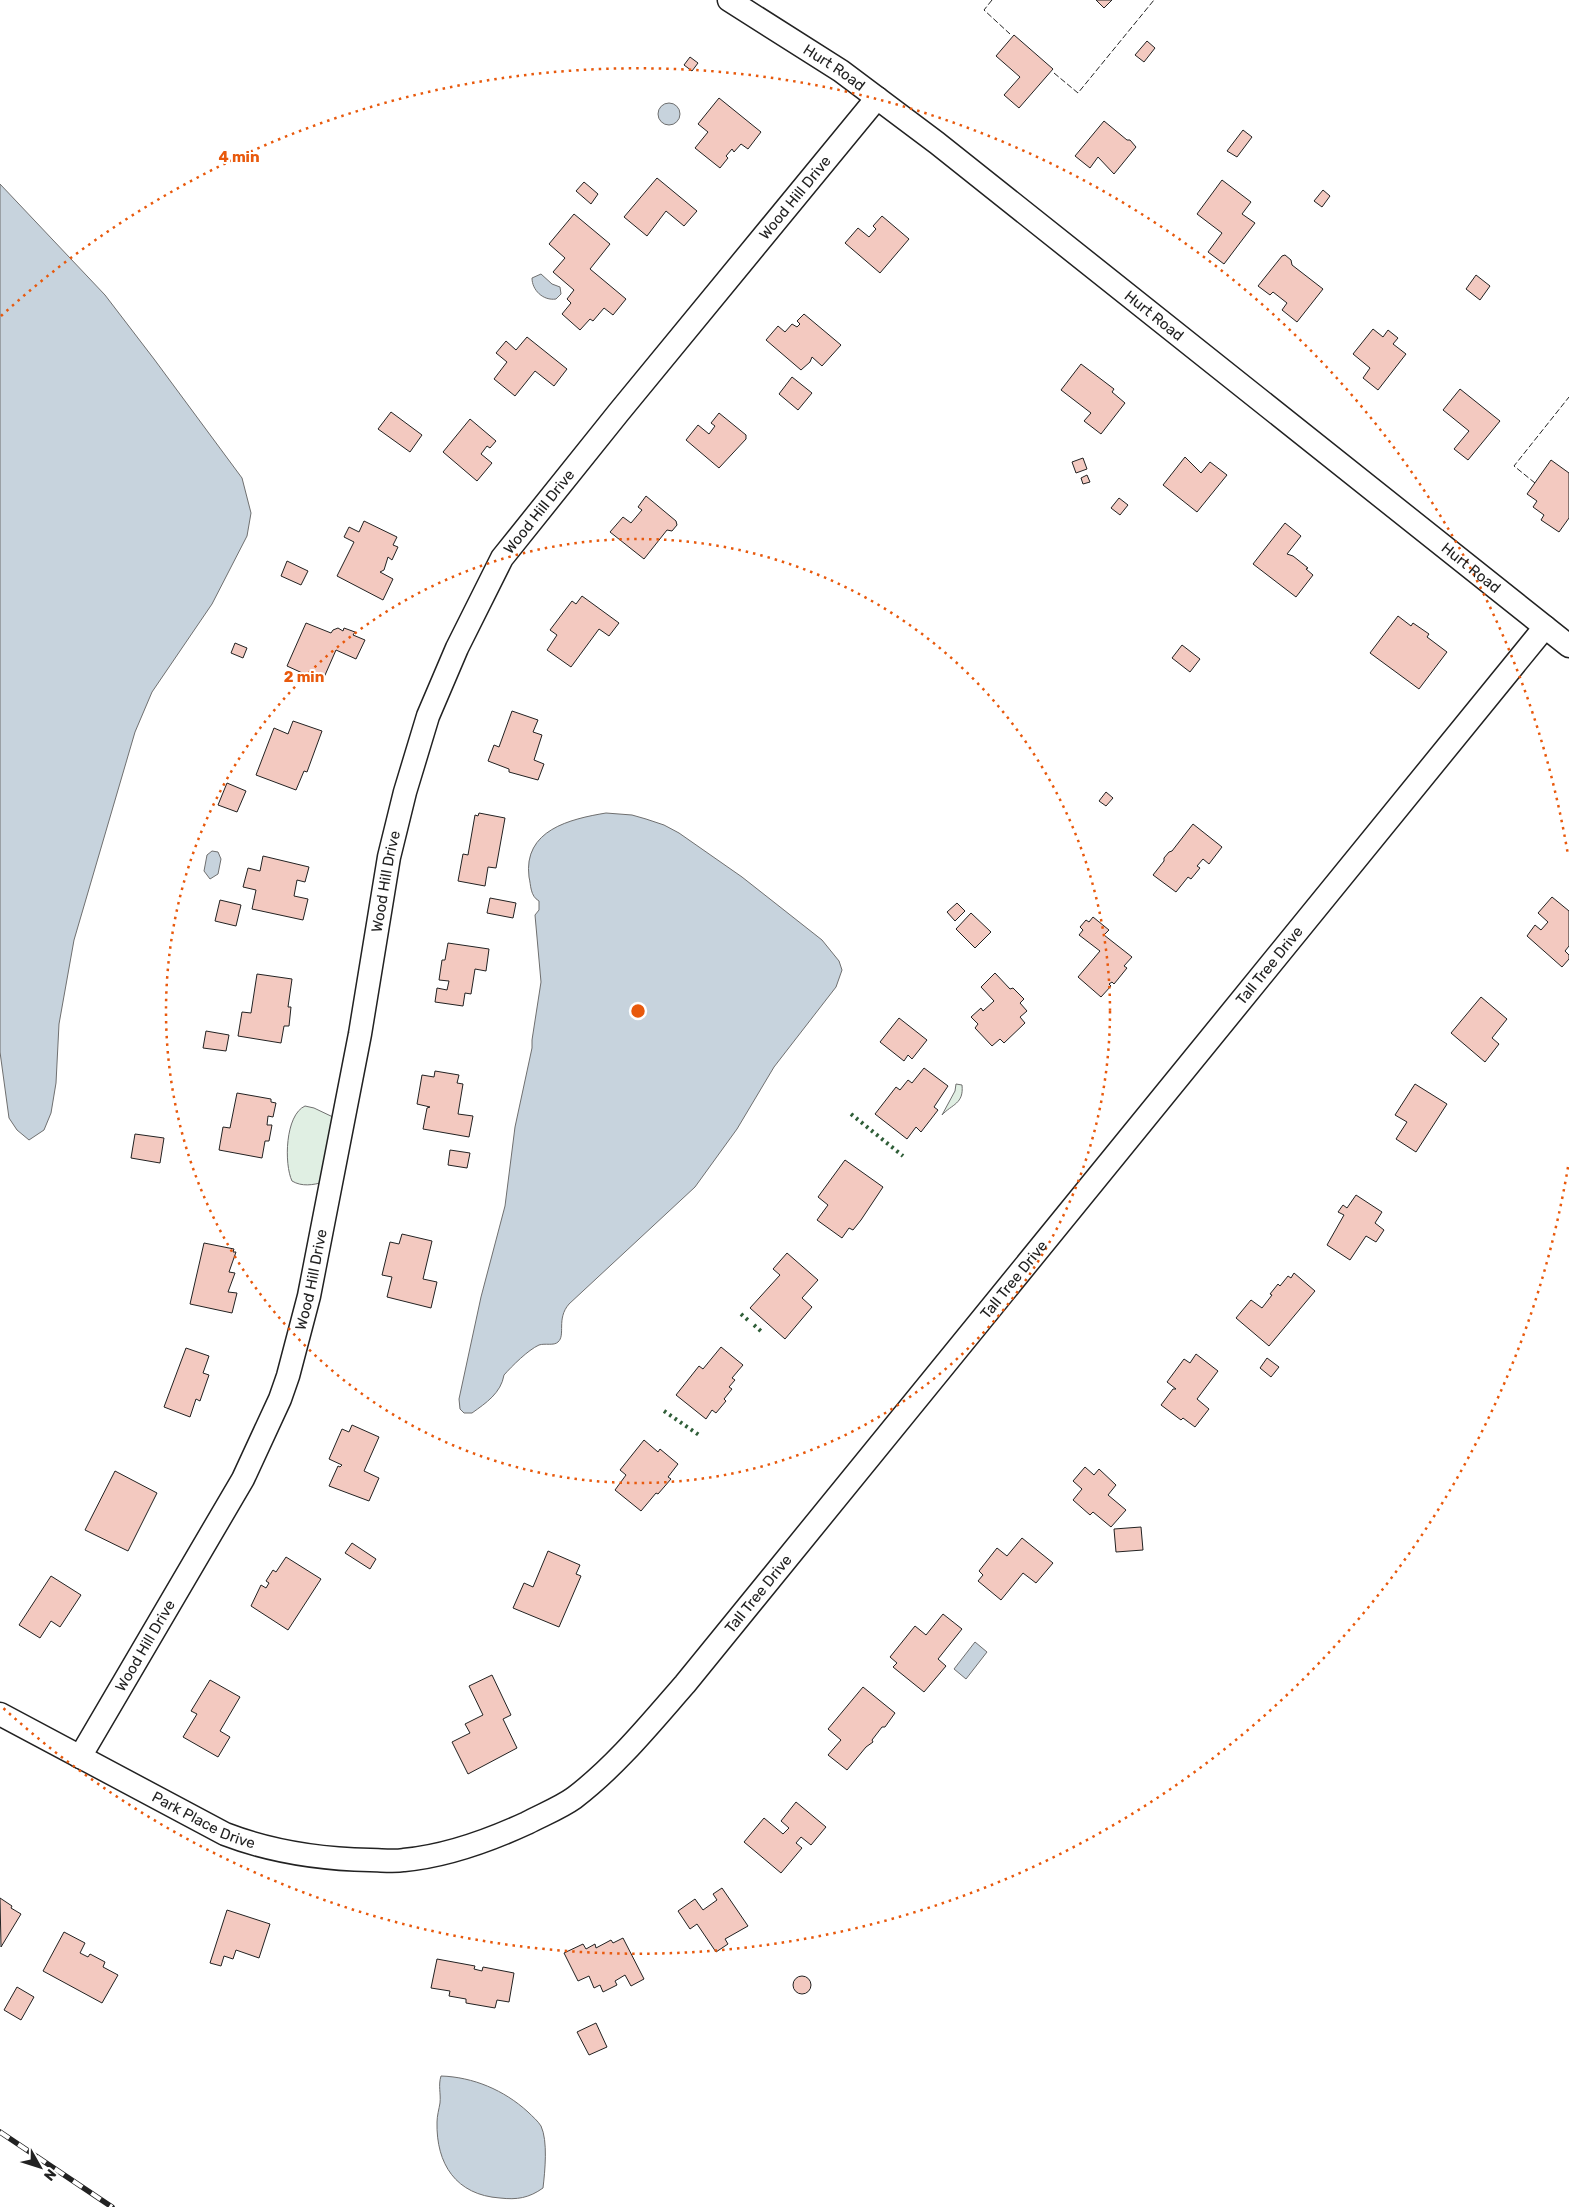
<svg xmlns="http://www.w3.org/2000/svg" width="1569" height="2207" font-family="Rubik,sans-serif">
<rect width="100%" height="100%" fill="#fff"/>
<g fill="#e0efe3" stroke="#6f6f6f">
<path d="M956 1084 962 1085C964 1104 952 1104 942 1115L955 1091Z"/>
<path d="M305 1106 314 1108 335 1118 324 1182C313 1185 302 1187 292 1181 284 1164 285 1115 305 1106Z"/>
</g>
<g fill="#c7d3dd" stroke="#6f6f6f">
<circle cx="669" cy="114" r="11"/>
<path d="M0 184 105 295 154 359 242 478 251 513 247 536 212 604 152 692 135 732 74 940 59 1024 56 1083 51 1113 44 1130 29 1140 17 1130 9 1118 0 1052Z"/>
<path d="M541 274 552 284 560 287 561 294 556 299C543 301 532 290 532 278Z"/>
<path d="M606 813 632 815 646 819 664 825 679 833 742 877 822 940 839 961 842 970 836 987 774 1067 737 1129 695 1187 569 1304C556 1319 566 1335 558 1342 554 1346 545 1343 539 1345 528 1350 512 1366 504 1375 501 1393 486 1403 472 1413H464L460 1409 459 1399 481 1297 505 1206 515 1127 532 1048V1040L541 982 535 915 539 910V901C530 896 531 885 529 877 523 830 570 819 606 813Z"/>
<path d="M212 851 218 852 221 859 218 874 210 879 204 871 207 855Z"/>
<path d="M975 1642 987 1652 966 1679 954 1669Z"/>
<path d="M441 2076C473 2077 504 2090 528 2112 532 2116 538 2121 541 2126 548 2141 545 2171 543 2188 529 2198 517 2200 500 2198 456 2195 436 2164 437 2122 437 2116 439 2109 440 2103 441 2093 438 2086 441 2076Z"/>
</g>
<g fill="#f3c9c0" stroke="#222">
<path d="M1096 0H1112L1104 8Z"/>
<path d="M1014 35 1053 69 1019 108 1004 95 1020 77 996 56Z"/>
<path d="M1147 41 1155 48 1144 62 1135 55Z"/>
<path d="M690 57 698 63 692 71 684 65Z"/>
<path d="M719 98 761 132 748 149 741 144 734 152 732 149 726 156 728 158 720 168 695 148 708 132 698 124Z"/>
<path d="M1104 121 1127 140H1130L1136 147 1114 174 1098 157 1090 168 1075 156Z"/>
<path d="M1243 130 1252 137 1237 157 1227 151Z"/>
<path d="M657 178 697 211 684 226 666 211 647 236 624 217Z"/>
<path d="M1222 180 1251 202 1242 214 1255 223 1224 264 1208 252 1222 233 1197 214Z"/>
<path d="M584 182 598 194 591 204 576 191Z"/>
<path d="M1323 190 1330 196 1322 207 1314 201Z"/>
<path d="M574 214 610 244 590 269 626 299 613 315 604 308 593 321 590 319 580 330 562 314 571 303 567 299 574 290 553 272 565 258 549 244Z"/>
<path d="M882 216 909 239 880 273 845 243 858 228 869 237 876 229 873 226Z"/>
<path d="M1285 255 1291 260 1292 265 1323 289 1297 322 1282 310 1287 303 1273 292 1270 295 1258 286 1282 256Z"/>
<path d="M1476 275 1490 286 1480 300 1466 289Z"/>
<path d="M804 314 841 345 822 366 812 357 810 362 801 370 766 340 778 326 785 332 792 324 797 327 800 324 797 321Z"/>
<path d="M1373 329 1383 337 1388 330 1398 338 1393 344 1406 354 1378 390 1363 378 1370 368 1353 354Z"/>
<path d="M527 337 567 369 554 386 535 371 515 396 494 379 507 362 496 353 506 341 516 350Z"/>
<path d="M1081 364 1114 389 1112 392 1125 403 1101 434 1084 421 1091 413 1061 390Z"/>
<path d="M792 377 812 393 798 410 779 394Z"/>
<path d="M1460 389 1500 421 1468 460 1454 449 1469 431 1443 410Z"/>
<path d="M391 412 422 435 410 452 378 429Z"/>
<path d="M719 413 746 435V439L719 468 686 440 698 425 709 434 715 426 711 423Z"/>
<path d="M470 419 496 441 490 448 487 446 481 454 492 463 477 481 443 452Z"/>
<path d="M1185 457 1201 473 1210 462 1227 475 1197 512 1163 485Z"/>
<path d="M1083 458 1087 469 1076 473 1072 462Z"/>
<path d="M1551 460 1569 473V518L1559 532 1541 520 1544 515 1533 507 1537 501 1527 494Z"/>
<path d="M1087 475 1090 482 1083 484 1081 478Z"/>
<path d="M646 496 676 521 677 525 672 531 667 530 644 559 610 532 623 517 631 523 642 510 638 507Z"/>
<path d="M1119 498 1128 505 1120 515 1111 508Z"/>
<path d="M364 521 397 537 393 545 398 547 392 560 388 557 384 570 380 572 393 579 383 600 337 576 354 542 344 537 349 527 359 532Z"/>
<path d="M1285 523 1301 536 1287 554 1293 556 1308 568 1306 569 1313 575 1296 597 1253 564Z"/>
<path d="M287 561 308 571 301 585 281 576Z"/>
<path d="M582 596 619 623 609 636 599 629 571 667 547 650 557 635 550 630 572 601 576 604Z"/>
<path d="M1398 616 1411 626 1413 623 1429 634 1427 637 1447 652 1419 689 1370 653Z"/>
<path d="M306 623 331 633 333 630 338 628 343 631 344 628 355 632 353 635 365 640 356 659 336 650 322 682 287 666Z"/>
<path d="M235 643 247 648 243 658 231 653Z"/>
<path d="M1182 645 1200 659 1190 672 1172 658Z"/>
<path d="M512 711 538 720 533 732 542 735 534 760 544 764 538 780 509 772V769L488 761 494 745 499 747Z"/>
<path d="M293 721 322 731 307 772 304 771 296 790 256 775 274 728 288 734Z"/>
<path d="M227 783 246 791 237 812 218 805Z"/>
<path d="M1106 792 1113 798 1106 806 1099 801Z"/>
<path d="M479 813 505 818 496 868 488 867 485 886 458 881 463 854 468 855 475 815 478 816Z"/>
<path d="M1193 824 1222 847 1209 864 1203 859 1197 866 1200 868 1191 879 1188 877 1176 892 1153 875 1164 861V858L1169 852 1172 851Z"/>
<path d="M263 856 309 867 305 882 297 880 294 896 308 899 303 920 252 909 256 890 243 887 248 868 260 871Z"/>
<path d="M1552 897 1569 911V946L1565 951 1569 955V959L1562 967 1527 936 1535 925 1541 930 1548 922 1538 913Z"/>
<path d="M490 898 516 903 513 918 487 913Z"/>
<path d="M220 900 241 905 236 926 215 921Z"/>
<path d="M957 903 965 911 955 921 947 912Z"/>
<path d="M971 913 991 932 975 948 956 929Z"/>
<path d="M1093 917 1109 930 1104 935 1132 957 1124 966 1127 968 1114 984 1112 982 1109 984 1111 986 1101 997 1078 977 1100 951 1079 935 1083 930 1080 927 1086 920 1089 922Z"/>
<path d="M448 943 489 949 486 971 475 969 471 994 465 993 463 1006 435 1002 437 988 447 990 449 981 439 980 442 960H445Z"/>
<path d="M995 973 1010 989 1013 988 1024 999 1020 1003 1027 1011 1020 1017 1025 1023 1004 1043 1000 1039 992 1046 975 1028 978 1024 971 1017 981 1008 983 1011 994 1001 981 987Z"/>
<path d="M257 974 292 979 288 1007H291L289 1026H284L281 1043 238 1036 242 1012 251 1013Z"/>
<path d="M1481 997 1507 1019 1492 1038 1499 1044 1485 1062 1451 1033Z"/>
<path d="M899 1018 927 1040 912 1059 908 1055 904 1061 880 1042Z"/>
<path d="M206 1031 229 1035 226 1051 203 1048Z"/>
<path d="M924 1068 948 1086 934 1107 938 1110 921 1132 916 1127 907 1139 875 1114 896 1087 900 1090 908 1080 912 1083Z"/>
<path d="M435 1071 459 1075 457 1083 463 1084 458 1114 473 1116 469 1137 423 1129 427 1108 430 1107 417 1104 422 1075 434 1077Z"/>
<path d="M1415 1084 1447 1104 1416 1152 1396 1139 1407 1122 1395 1115Z"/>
<path d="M237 1093 271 1099V1102L276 1103 273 1117 268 1116 267 1125H272L269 1141H265L262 1158 219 1150 223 1127 230 1128Z"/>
<path d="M135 1134 164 1138 160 1163 131 1158Z"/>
<path d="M450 1150 470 1153 467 1168 448 1165Z"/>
<path d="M845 1160 883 1187 861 1220 853 1230 849 1228 842 1238 817 1220 828 1205 818 1197Z"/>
<path d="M1356 1195 1382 1212 1375 1223 1384 1230 1376 1242 1366 1236 1350 1260 1327 1245 1344 1215 1338 1212 1343 1205 1347 1208Z"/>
<path d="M402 1234 432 1241 423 1279 437 1282 431 1308 387 1297 392 1277 382 1275 390 1242 399 1244Z"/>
<path d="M204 1243 234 1249 233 1252H236L229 1272 235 1273 228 1292 237 1293 232 1313 190 1304Z"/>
<path d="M787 1253 818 1280 802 1298 812 1307 785 1339 750 1308 780 1275 773 1269Z"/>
<path d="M1294 1273 1315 1291 1269 1346 1236 1318 1251 1300 1262 1308 1272 1295 1270 1294 1278 1284 1280 1286 1288 1276 1291 1278Z"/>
<path d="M721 1347 743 1365 732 1378 735 1380 729 1387 732 1389 724 1399 726 1401 716 1413 712 1410 706 1419 676 1395 699 1366 703 1369Z"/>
<path d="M186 1348 209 1356 203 1373 209 1375 200 1401 196 1399 190 1417 164 1407Z"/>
<path d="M1196 1354 1218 1371 1197 1399 1209 1409 1195 1427 1183 1418 1181 1420 1161 1405 1173 1389H1176L1167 1382 1184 1359 1190 1363Z"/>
<path d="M1267 1358 1279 1367 1271 1377 1260 1368Z"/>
<path d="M352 1425 379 1437 364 1471 379 1478 369 1501 329 1486 338 1466 340 1467 342 1465 329 1459 342 1429 349 1432Z"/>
<path d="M644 1440 658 1452 660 1449 678 1464 668 1477 671 1479 658 1494 656 1493 641 1511 615 1490 626 1475 620 1470Z"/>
<path d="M1085 1467 1094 1475 1099 1469 1116 1485 1108 1495 1126 1510 1111 1527 1093 1512 1090 1515 1073 1500 1082 1489 1073 1481Z"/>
<path d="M115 1471 157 1493 128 1551 85 1530Z"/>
<path d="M1141 1527 1143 1550 1116 1552 1114 1529Z"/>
<path d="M1022 1538 1053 1563 1036 1583 1023 1573 1001 1600 978 1581 983 1575 979 1571 997 1548 1007 1556Z"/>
<path d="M352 1543 376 1559 370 1569 345 1553Z"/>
<path d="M548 1551 580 1565 576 1574 581 1576 559 1627 513 1608 524 1583 533 1587Z"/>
<path d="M286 1557 321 1579 288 1630 251 1606 261 1585 266 1588 269 1583 266 1581 273 1570 276 1572Z"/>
<path d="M51 1576 81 1595 60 1627 51 1621 40 1638 19 1625Z"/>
<path d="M943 1614 962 1629 938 1659 946 1666 924 1692 893 1667 897 1663 890 1657 915 1626 926 1635Z"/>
<path d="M492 1675 511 1715 503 1719 517 1748 468 1774 452 1742 470 1733 465 1724 483 1715 469 1686Z"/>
<path d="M210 1680 240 1697 220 1731 230 1737 218 1757 183 1737 197 1714 191 1711Z"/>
<path d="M863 1687 895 1713 885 1727H882L872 1740 873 1742 866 1747 847 1770 828 1755 841 1740 828 1729Z"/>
<path d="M796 1802 826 1827 811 1845 801 1837 796 1843 802 1848 781 1873 744 1842 764 1818 783 1834 789 1828 781 1821Z"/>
<path d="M722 1888 748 1926 725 1939 728 1944 716 1952 697 1924 690 1929 678 1911 695 1899 703 1910 717 1900 713 1894Z"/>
<path d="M0 1898 12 1906 11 1908 21 1914 1 1947Z"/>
<path d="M227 1910 270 1924 259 1958 236 1950 233 1959 224 1956 221 1966 210 1963Z"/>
<path d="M64 1932 85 1943 80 1953 88 1957 90 1954 105 1962 103 1967 118 1975 102 2003 43 1971Z"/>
<path d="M623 1938 644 1979 631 1986 625 1975 615 1981 617 1985 603 1992 600 1985 594 1988 589 1976 578 1981 564 1953 583 1944 586 1949 595 1944 596 1948 611 1940 613 1943Z"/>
<path d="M437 1959 475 1966 474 1969 482 1971 483 1967 514 1973 509 2002 497 2000 495 2008 466 2003V1999L449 1996 450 1991 431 1988Z"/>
<circle cx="802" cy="1985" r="9"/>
<path d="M17 1987 34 1997 21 2020 4 2010Z"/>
<path d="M596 2023 607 2047 589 2055 577 2032Z"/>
</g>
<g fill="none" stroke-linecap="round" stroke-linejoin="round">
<defs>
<g id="minor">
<path id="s1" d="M729 0 841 71 937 143 1569 646"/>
<path id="s2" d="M0 1714 225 1834C272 1852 320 1859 370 1860 381 1860 393 1862 404 1860 447 1856 488 1841 527 1823 542 1815 560 1808 574 1798 616 1766 650 1724 685 1684L1545 627"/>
<path id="s3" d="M80 1757 243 1479 280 1399 288 1376 309 1296 360 1034 389 857 405 792 428 716 457 648 502 558 619 412 877 98"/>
</g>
</defs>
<use href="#minor" stroke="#222" stroke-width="25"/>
<use href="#minor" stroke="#fff" stroke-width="22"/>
<defs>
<path id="rail" d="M0 2132 112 2207"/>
</defs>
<use href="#rail" stroke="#222" stroke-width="5.5"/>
<use href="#rail" stroke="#fff" stroke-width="4" stroke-dasharray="11" stroke-linecap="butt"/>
<g stroke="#2f5e38" stroke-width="4" stroke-dasharray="2.5 4" stroke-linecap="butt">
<path d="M851 1114 903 1156"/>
<path d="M741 1314 749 1321"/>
<path d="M754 1325 763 1333"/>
<path d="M664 1411 699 1435"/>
</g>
<g stroke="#222" stroke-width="1" stroke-dasharray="6 2.5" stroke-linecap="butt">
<path d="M992 0 984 10 1010 34"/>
<path d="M1054 73 1078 93 1154 0"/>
<path d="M1535 483 1514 466 1569 397"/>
</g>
</g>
<g fill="none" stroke="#e8590c" stroke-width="2.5" stroke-dasharray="2.5 5">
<circle cx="638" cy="1011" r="472"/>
<path d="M1568 1167A943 943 0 0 1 1 1706M1 316A943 943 0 0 1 1568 855"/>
</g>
<g text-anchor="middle" stroke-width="4" stroke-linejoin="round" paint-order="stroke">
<g font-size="15" fill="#222" stroke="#fff">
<text dy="5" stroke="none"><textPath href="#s1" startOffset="125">Hurt Road</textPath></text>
<text dy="5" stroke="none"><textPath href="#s3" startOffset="1749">Wood Hill Drive</textPath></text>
<text dy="5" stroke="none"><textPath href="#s1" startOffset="530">Hurt Road</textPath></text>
<text dy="5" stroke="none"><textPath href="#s3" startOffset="1344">Wood Hill Drive</textPath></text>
<text dy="5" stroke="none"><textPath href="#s1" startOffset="935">Hurt Road</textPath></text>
<text dy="5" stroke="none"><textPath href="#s3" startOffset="939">Wood Hill Drive</textPath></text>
<text dy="5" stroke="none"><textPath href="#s2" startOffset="1705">Tall Tree Drive</textPath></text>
<text dy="5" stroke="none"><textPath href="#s3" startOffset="534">Wood Hill Drive</textPath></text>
<text dy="5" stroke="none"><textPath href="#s2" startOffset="1300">Tall Tree Drive</textPath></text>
<text dy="5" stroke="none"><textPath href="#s2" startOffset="895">Tall Tree Drive</textPath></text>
<text dy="5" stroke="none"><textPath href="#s3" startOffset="129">Wood Hill Drive</textPath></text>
<text dy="5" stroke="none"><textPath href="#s2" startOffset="230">Park Place Drive</textPath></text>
</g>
</g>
<circle cx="638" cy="1011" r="8" fill="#e8590c" stroke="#fff" stroke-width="2.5"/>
<g font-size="15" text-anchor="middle" font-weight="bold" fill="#e8590c" stroke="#fff" stroke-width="4" stroke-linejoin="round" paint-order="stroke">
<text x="239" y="162">4 min</text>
<text x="304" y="682">2 min</text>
</g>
<g transform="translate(40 2167) rotate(129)" stroke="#ffffff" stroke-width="4" paint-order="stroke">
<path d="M0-4L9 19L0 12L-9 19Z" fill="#222222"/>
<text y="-8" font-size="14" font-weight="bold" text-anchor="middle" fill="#222222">N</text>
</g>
</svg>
